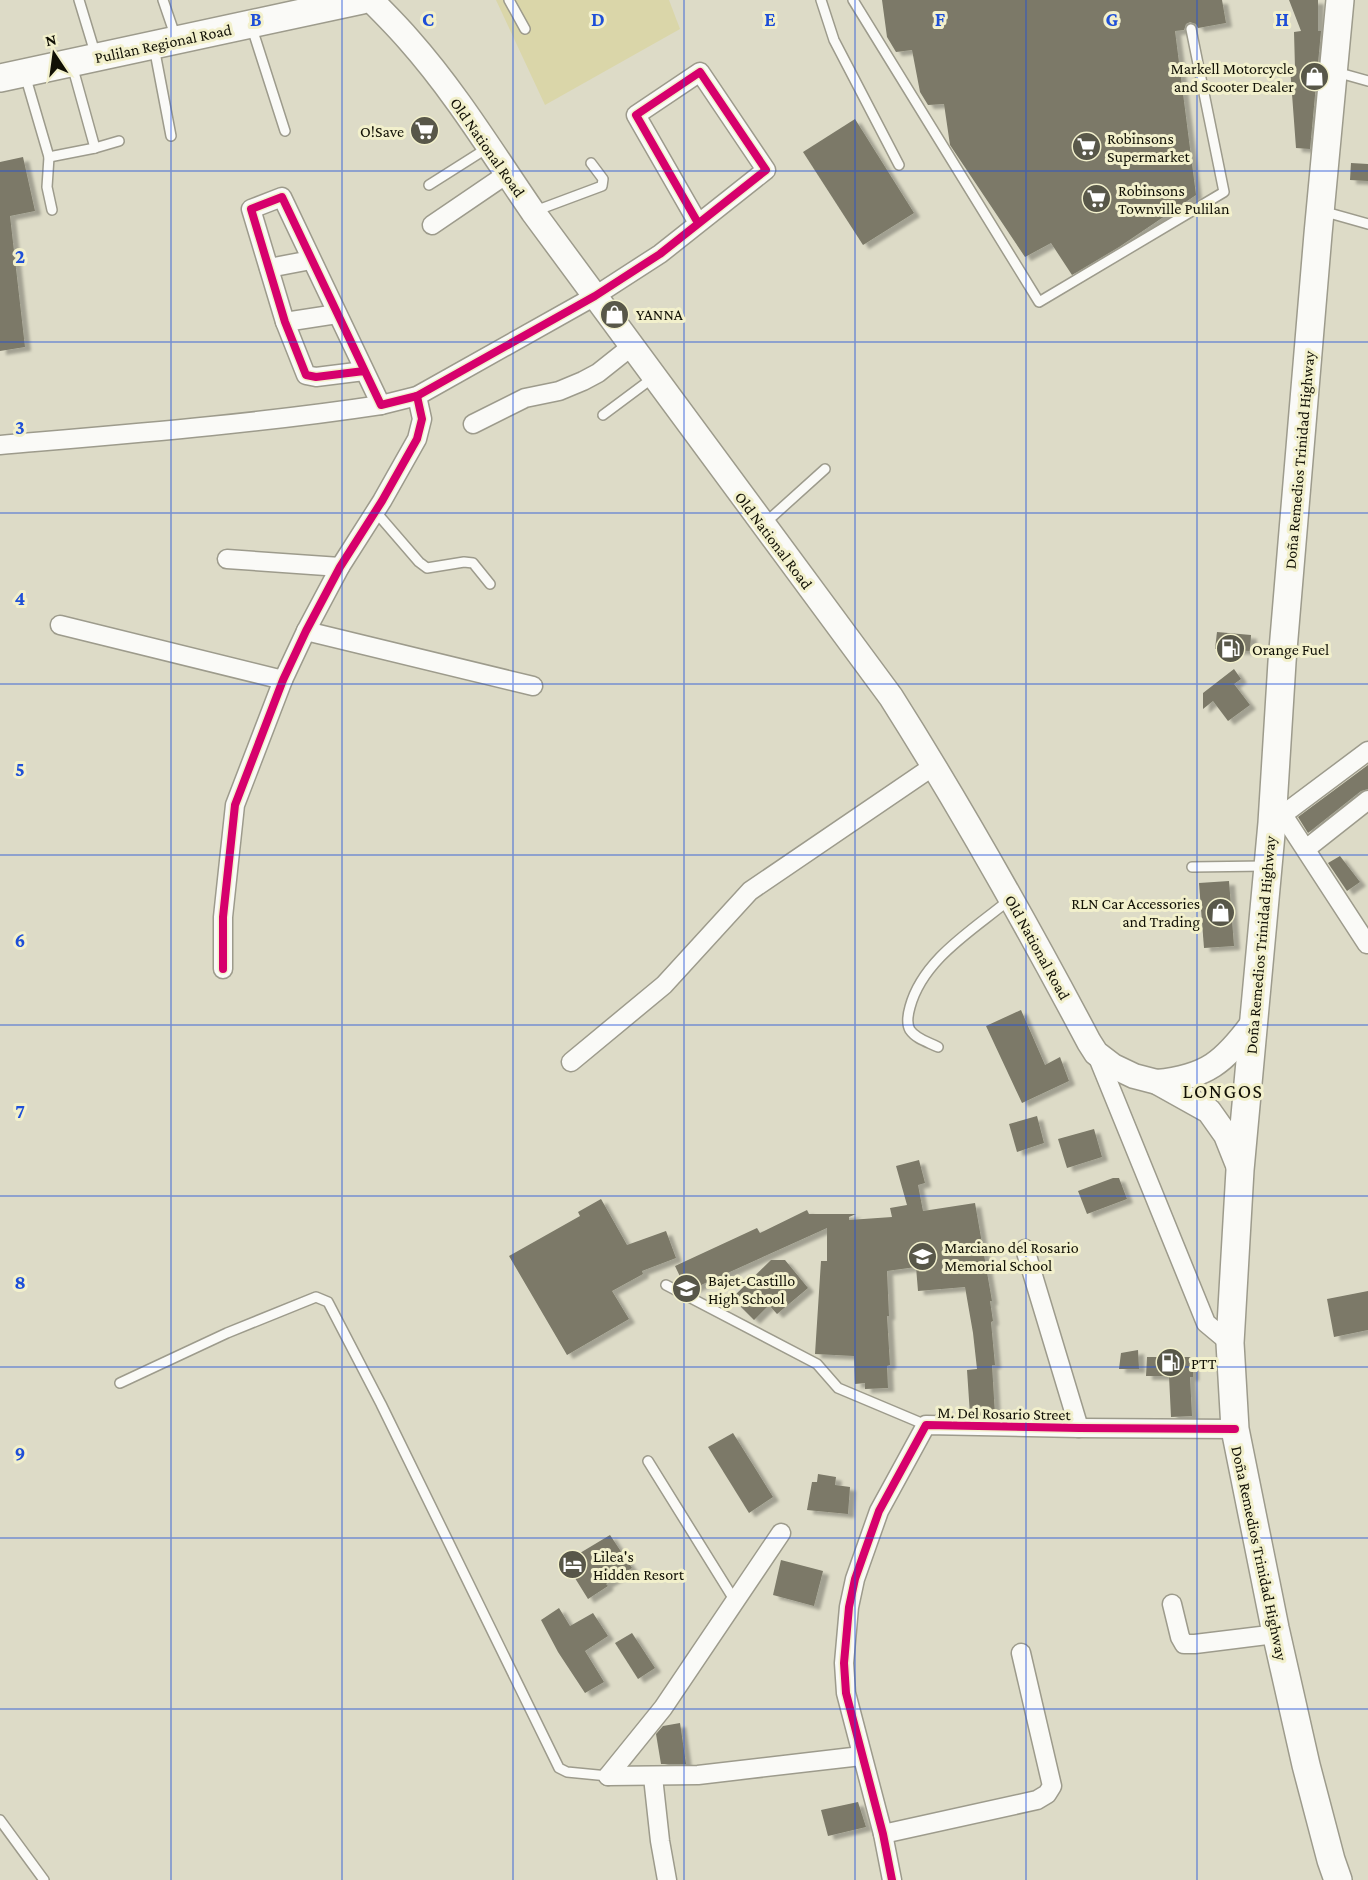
<svg xmlns="http://www.w3.org/2000/svg" width="1368" height="1880" font-family="'Crimson Pro',serif">
<defs>
<filter id="shadow"><feDropShadow dx="6" dy="4" stdDeviation="1.5" flood-color="#0004"/></filter>
</defs>
<rect width="100%" height="100%" fill="#dddbc7"/>
<path fill="#dad6a9" d="M496 0H669L680 29 545 105Z"/>
<g fill="#7b7968" filter="url(#shadow)">
<path d="M882 0H1222L1226 23 1198 28 1196 24 1190 22 1186 24 1184 30 1175 31 1196 195 1119 247 1072 275 1051 243 1025 257 950 145 944 104 928 105 920 92 912 50 896 52 887 37Z"/>
<path d="M1289 0H1318V31H1321L1310 149 1296 148 1290 67 1295 68 1294 32 1301 31Z"/>
<path d="M855 119 914 213 863 245 803 152Z"/>
<path d="M23 157 35 211 10 216 25 347 0 351V162Z"/>
<path d="M1351 163 1368 164V181L1350 180Z"/>
<path d="M1217 632 1251 635 1250 651 1215 649Z"/>
<path d="M1234 669 1241 679 1234 684 1250 705 1228 721 1213 701 1203 709V693Z"/>
<path d="M1368 765V789L1361 791 1308 833 1298 817Z"/>
<path d="M1340 856 1360 882 1347 891 1328 863Z"/>
<path d="M1229 881 1234 946 1204 948 1199 883Z"/>
<path d="M1021 1010 1045 1065 1060 1057 1069 1081 1022 1103 986 1026Z"/>
<path d="M1037 1116 1044 1143 1017 1152 1009 1124Z"/>
<path d="M1094 1129 1102 1157 1067 1168 1058 1139Z"/>
<path d="M919 1160 925 1183 918 1185 923 1211 975 1203 992 1301H990L993 1321 991 1322 995 1365H992L995 1415H970L967 1370 977 1369 973 1333 965 1287 918 1291 916 1267 887 1271 889 1316H887L890 1365 887 1366 888 1388 865 1389V1383L855 1384 854 1356 815 1354 821 1261H827V1228L690 1290 685 1287 675 1266 757 1228 760 1233 807 1210 809 1214H856L849 1217V1220L892 1217 890 1208 907 1205 896 1166Z"/>
<path d="M1113 1178H1119L1127 1199 1087 1214 1078 1191Z"/>
<path d="M601 1199 627 1245 666 1231 676 1258 642 1271 643 1274 612 1291 629 1319 567 1355 509 1256 580 1216 578 1212Z"/>
<path d="M771 1260H785L808 1288 777 1314 769 1305 754 1320 732 1298Z"/>
<path d="M1368 1291V1330L1334 1337 1327 1299Z"/>
<path d="M1138 1350 1139 1369H1119L1121 1353Z"/>
<path d="M1147 1357H1193V1377H1190L1192 1416 1171 1417 1169 1376H1146Z"/>
<path d="M733 1433 773 1497 749 1513 708 1447Z"/>
<path d="M818 1474 836 1477 835 1485 850 1487 848 1514 807 1510 812 1482H817Z"/>
<path d="M610 1535 632 1568 606 1584 608 1586 588 1599 565 1562Z"/>
<path d="M781 1560 823 1571 814 1606 773 1595Z"/>
<path d="M559 1608 570 1626 593 1613 608 1636 585 1651 604 1682 585 1693 558 1652 541 1620Z"/>
<path d="M632 1633 655 1668 638 1679 615 1643Z"/>
<path d="M680 1723 686 1764H661L656 1734 663 1726Z"/>
<path d="M858 1802 866 1827 828 1836 821 1810Z"/>
</g>
<g fill="none" stroke-linecap="round" stroke-linejoin="round">
<defs>
<g id="service">
<path d="M79 0 96 56"/>
<path d="M163 0 176 38"/>
<path d="M509 0 525 29"/>
<path d="M821 0 834 40 899 165"/>
<path d="M853 0 1039 302 1224 192 1191 29"/>
<path d="M251 25 285 131"/>
<path d="M154 47 171 136"/>
<path d="M1336 72 1368 81"/>
<path d="M25 75 49 157 95 148 72 65"/>
<path d="M95 148 119 141"/>
<path d="M49 157 47 187 52 210"/>
<path d="M429 185 489 147"/>
<path d="M535 211 602 186 603 179 591 163"/>
<path d="M1322 211 1368 224"/>
<path d="M603 415 654 377"/>
<path d="M375 511 419 562 427 568 464 562 473 563 490 584"/>
<path d="M764 524 825 469"/>
<path d="M1192 867 1265 866"/>
<path d="M938 1047C928 1042 916 1039 910 1030 906 1023 908 1014 910 1007 923 959 973 930 1009 900"/>
<path d="M666 1285 817 1364 838 1388 926 1425"/>
<path d="M120 1383 227 1333 316 1297 328 1302 381 1404 559 1768 567 1772 608 1776"/>
<path d="M648 1461 735 1601"/>
<path d="M0 1820 44 1880"/>
</g>
<g id="minor">
<path d="M432 225 507 174"/>
<path d="M269 268 311 260"/>
<path d="M285 322 337 314"/>
<path d="M364 371 316 377 306 375 285 322 251 209 282 197 381 405 417 396 595 296 660 254 766 170 700 72 636 115 698 223"/>
<path d="M473 424 525 398 559 391 583 381 598 373 632 346"/>
<path d="M0 445C127 434 255 424 381 405"/>
<path d="M227 559 340 567"/>
<path d="M60 625 283 680"/>
<path d="M306 631 533 686"/>
<path d="M1283 815 1367 944"/>
<path d="M1273 822 1368 751"/>
<path d="M1306 849 1368 800"/>
<path d="M223 969V917L235 805 283 680 306 631 340 567 382 501 417 439 422 419 417 396"/>
<path d="M1097 1055 1206 1323 1230 1343"/>
<path d="M571 1062 664 985 750 891 935 765"/>
<path d="M1025 1249 1079 1428"/>
<path d="M1172 1604 1180 1637 1184 1644H1195L1276 1634"/>
<path d="M608 1776 663 1708 781 1533"/>
<path d="M608 1776 698 1775 861 1756"/>
<path d="M653 1777 660 1841 667 1880"/>
<path d="M883 1834 1037 1800 1047 1794 1052 1786 1021 1653"/>
<path d="M892 1880 883 1834 846 1693 844 1663 849 1607 855 1579 879 1511 926 1425 1079 1428 1235 1429"/>
</g>
<g id="secondary">
<path d="M371 0C384 13 397 26 409 40 456 93 493 154 533 212L891 697C962 809 1027 925 1089 1042L1096 1053 1113 1066 1134 1076 1157 1082 1209 1111 1226 1135 1240 1170"/>
<path d="M1157 1082C1207 1077 1224 1062 1253 1023"/>
</g>
<g id="primary">
<path d="M0 78 362 0"/>
<path d="M1338 1880 1331 1860 1306 1765 1275 1628 1235 1429 1230 1343 1240 1170 1272 823 1282 662 1318 234 1340 0"/>
</g>
</defs>
<use href="#service" stroke="#9d9b8c" stroke-width="12"/>
<use href="#minor" stroke="#9d9b8c" stroke-width="21"/>
<use href="#secondary" stroke="#9d9b8c" stroke-width="27"/>
<use href="#primary" stroke="#9d9b8c" stroke-width="30"/>
<use href="#service" stroke="#fafaf7" stroke-width="9"/>
<use href="#minor" stroke="#fafaf7" stroke-width="18"/>
<use href="#secondary" stroke="#fafaf7" stroke-width="24"/>
<use href="#primary" stroke="#fafaf7" stroke-width="27"/>
<defs>
<g id="cycleway">
<path d="M364 371 316 377 306 375 285 322 251 209 282 197 381 405 417 396 595 296 660 254 766 170 700 72 636 115 698 223"/>
<path d="M223 969V917L235 805 283 680 306 631 340 567 382 501 417 439 422 419 417 396"/>
<path d="M892 1880 883 1834 846 1693 844 1663 849 1607 855 1579 879 1511 926 1425 1079 1428 1235 1429"/>
</g>
</defs>
<use href="#cycleway" stroke="#f2f0cc" stroke-width="11"/>
<use href="#cycleway" stroke="#d6006c" stroke-width="8"/>
</g>
<path fill="none" stroke="#1d4ed8" stroke-width="1.5" stroke-opacity="0.55" d="M171 0V1880M342 0V1880M513 0V1880M684 0V1880M855 0V1880M1026 0V1880M1197 0V1880M0 171H1368M0 342H1368M0 513H1368M0 684H1368M0 855H1368M0 1025H1368M0 1196H1368M0 1367H1368M0 1538H1368M0 1709H1368"/>
<defs>
<symbol id="shop-disc" viewBox="-11 -11 22 22"><circle r="9.5" fill="#585749" stroke="#f2f0cc"/><path d="M-5-2.5h2.3a2.7 3.5 0 0 1 5.4 0H5L5.5 6h-11ZM-1.5-2.5h3a1.5 2.3 0 0 0-3 0Z" fill="#fff"/></symbol>
<symbol id="supermarket-disc" viewBox="-11 -11 22 22"><circle r="9.5" fill="#585749" stroke="#f2f0cc"/><path d="M-6-5.5h2.5l.6 2H6L4.5 2H-2.5L-4.4-4H-6ZM-1.5 3.2a1.3 1.3 0 1 0 .1 0ZM3 3.2a1.3 1.3 0 1 0 .1 0Z" fill="#fff"/></symbol>
<symbol id="fuel-disc" viewBox="-11 -11 22 22"><circle r="9.5" fill="#585749" stroke="#f2f0cc"/><path d="M-5.5-6h7V0h2V4h1.3V-2.5L3-4.5l.8-.8L6-3V5H2.5V1h-1V6h-7ZM-4.2-4.7v3.2H.2V-4.7Z" fill="#fff"/></symbol>
<symbol id="school-disc" viewBox="-11 -11 22 22"><circle r="9.5" fill="#585749" stroke="#f2f0cc"/><path d="M0-5L7-2L0 1L-7-2ZM-4 1L0 2.5L4 1V4Q0 6-4 4Z" fill="#fff"/></symbol>
<symbol id="hotel-disc" viewBox="-11 -11 22 22"><circle r="9.5" fill="#585749" stroke="#f2f0cc"/><path d="M-6-4.5h1.5V1H6V5H4.5V3h-9V5H-6ZM-4 0a1.8 1.8 0 1 1 3.6 0ZM.5 0V-2.5h3Q6-2.5 6 0Z" fill="#fff"/></symbol>
</defs>
<g fill-rule="evenodd">
<use href="#shop-disc" x="1298" y="60" width="33" height="33"/>
<use href="#supermarket-disc" x="408" y="114" width="33" height="33"/>
<use href="#supermarket-disc" x="1070" y="130" width="33" height="33"/>
<use href="#supermarket-disc" x="1080" y="182" width="33" height="33"/>
<use href="#shop-disc" x="598" y="298" width="33" height="33"/>
<use href="#fuel-disc" x="1214" y="632" width="33" height="33"/>
<use href="#shop-disc" x="1204" y="896" width="33" height="33"/>
<use href="#school-disc" x="906" y="1240" width="33" height="33"/>
<use href="#school-disc" x="670" y="1272" width="33" height="33"/>
<use href="#fuel-disc" x="1154" y="1346" width="33" height="33"/>
<use href="#hotel-disc" x="556" y="1548" width="33" height="33"/>
</g>
<g text-anchor="middle" stroke-width="6" stroke-linejoin="round" paint-order="stroke">
<g font-size="16" fill="#111005" stroke="#f2f0cc">
<text transform="translate(163 43) rotate(-12)" y="6">Pulilan Regional Road</text>
<text transform="translate(488 147) rotate(55)" y="6">Old National Road</text>
<text transform="translate(1299 460) rotate(-85)" y="6">Doña Remedios Trinidad Highway</text>
<text transform="translate(774 540) rotate(53)" y="6">Old National Road</text>
<text transform="translate(1260 945) rotate(-85)" y="6">Doña Remedios Trinidad Highway</text>
<text transform="translate(1038 947) rotate(61)" y="6">Old National Road</text>
<text transform="translate(1004 1413) rotate(1)" y="6">M. Del Rosario Street</text>
<text transform="translate(1260 1553) rotate(78)" y="6">Doña Remedios Trinidad Highway</text>
</g>
<g font-size="16" fill="#111005" stroke="#f2f0cc" text-anchor="start">
<text x="1294" y="74" text-anchor="end">Markell Motorcycle<tspan x="1294" dy="18">and Scooter Dealer</tspan></text>
<text x="404" y="137" text-anchor="end">O!Save</text>
<text x="1107" y="144">Robinsons<tspan x="1107" dy="18">Supermarket</tspan></text>
<text x="1118" y="196">Robinsons<tspan x="1118" dy="18">Townville Pulilan</tspan></text>
<text x="636" y="320">YANNA</text>
<text x="1252" y="655">Orange Fuel</text>
<text x="1200" y="909" text-anchor="end">RLN Car Accessories<tspan x="1200" dy="18">and Trading</tspan></text>
<text x="944" y="1253">Marciano del Rosario<tspan x="944" dy="18">Memorial School</tspan></text>
<text x="708" y="1286">Bajet-Castillo<tspan x="708" dy="18">High School</tspan></text>
<text x="1191" y="1369">PTT</text>
<text x="593" y="1562">Lilea's<tspan x="593" dy="18">Hidden Resort</tspan></text>
</g>
<g font-size="20" letter-spacing="1.5" fill="#111005" stroke="#f2f0cc">
<text x="1223" y="1098">LONGOS</text>
</g>
</g>
<g font-size="20" text-anchor="middle" font-weight="bold" fill="#1d4ed8" stroke="#f2f0cc" stroke-width="6" stroke-linejoin="round" paint-order="stroke">
<text x="256" y="26">B</text>
<text x="428" y="26">C</text>
<text x="598" y="26">D</text>
<text x="770" y="26">E</text>
<text x="940" y="26">F</text>
<text x="1112" y="26">G</text>
<text x="1282" y="26">H</text>
<text x="20" y="263">2</text>
<text x="20" y="434">3</text>
<text x="20" y="605">4</text>
<text x="20" y="776">5</text>
<text x="20" y="947">6</text>
<text x="20" y="1118">7</text>
<text x="20" y="1289">8</text>
<text x="20" y="1460">9</text>
</g>
<g transform="translate(54 54) rotate(347)" stroke="#f2f0cc" stroke-width="4.5" paint-order="stroke">
<path d="M0-4.5L10 22L0 15L-10 22Z" fill="#111005"/>
<text y="-9" font-size="16" font-weight="bold" text-anchor="middle" fill="#111005">N</text>
</g>
</svg>
